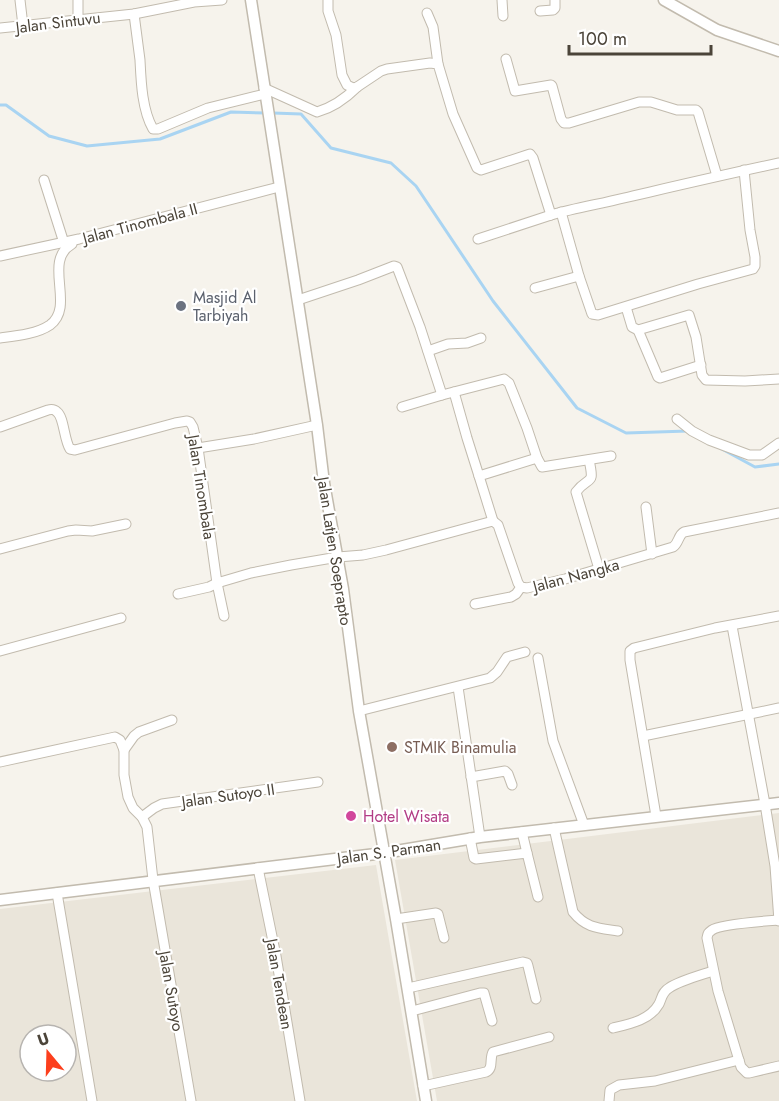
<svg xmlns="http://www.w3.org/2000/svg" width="779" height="1101" font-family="Jost,sans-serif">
<rect width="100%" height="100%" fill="#f6f3ec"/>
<g fill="#eae5da" fill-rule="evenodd">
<path d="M779 813V1101H437L395 860Z"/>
<path d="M376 865 417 1101H0V909ZM30 1035H66V1071H30Z"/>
</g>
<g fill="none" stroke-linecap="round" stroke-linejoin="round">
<g stroke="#a9d4f2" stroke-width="3">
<path d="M0 105H6L49 136 87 146 160 139 231 112 266 113"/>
<path d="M273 113 301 114 331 148 391 163 416 186 493 301 577 408 626 433 688 431"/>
<path d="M720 448 755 467 779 464"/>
</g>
<defs>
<g id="minor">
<path d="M20 0 23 26"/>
<path d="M328 0V11L336 35 342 75 347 85 353 88 357 87 381 71 387 69 430 63 438 64 453 114 477 168 481 170 530 154 533 158 551 215C575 208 600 204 624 198 676 186 727 174 779 163"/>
<path d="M502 0 503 16"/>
<path d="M540 11 553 10 555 8V0"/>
<path d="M427 13 433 27 438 64"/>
<path d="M134 14C136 29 138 45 140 60 141 81 142 110 153 129H158L208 108 265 94"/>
<path d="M78 19V0"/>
<path d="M0 28 134 14 194 2 222 0"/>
<path d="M506 59 515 91 551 85 552 86 561 119 564 123H569L639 102H651L677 110H696L698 112 717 176"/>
<path d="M264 88 317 112C331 108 346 98 357 87"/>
<path d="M44 180 64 243"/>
<path d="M561 212 579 276 592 314 598 315 698 284 753 269 755 266V257L750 230 744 170"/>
<path d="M478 239 551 215"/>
<path d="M0 256 79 239 279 187"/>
<path d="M535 288 579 276"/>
<path d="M298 300 358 280 394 266 397 267 420 327 442 395 504 379 509 383 527 428 537 458 542 467 611 456"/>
<path d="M626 307 632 327 638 330 689 315 696 337 702 375 706 380 745 381 779 379"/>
<path d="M638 330 658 377 660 378 701 365"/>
<path d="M0 338C16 336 37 334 50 325 76 306 42 261 72 244"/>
<path d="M428 351 448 344 467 343 481 338"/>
<path d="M454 392 467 438 479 476"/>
<path d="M402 407 442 395"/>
<path d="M677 419 692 431 709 440 749 455H762L779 443"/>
<path d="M0 427 48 410C52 409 54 409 57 412 64 417 64 440 70 449L75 450 175 423 187 421 190 422 193 427 198 448 217 583 251 573 291 565 338 557 363 555 386 550 493 521 498 525 518 583 521 587 527 588 565 579 673 547C679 543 678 535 684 532L779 513"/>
<path d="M198 448 254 439 317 425"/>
<path d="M589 460C595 487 589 475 576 492L599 569"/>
<path d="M646 507 652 554"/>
<path d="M493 521 479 476 537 458"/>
<path d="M0 549 68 531 76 530 92 531 126 524"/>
<path d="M178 594 209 587 217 583 224 616"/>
<path d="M475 604 511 597 516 594 521 587"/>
<path d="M732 626 765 804 775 866 779 921"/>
<path d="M0 651 121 618"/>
<path d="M538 658 553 741 584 825"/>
<path d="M458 687 480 837"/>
<path d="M359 711 490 678 497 672 507 657 525 652"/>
<path d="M643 736 779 708"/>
<path d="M124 750 134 736 139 732 172 720"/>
<path d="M0 762 115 737 120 740 124 750V775L128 797 133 808 142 817 147 827 153 880 191 1101"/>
<path d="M471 777 505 771 508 774 512 785"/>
<path d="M656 816 630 660V651L634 648 715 628 779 616"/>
<path d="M142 817 154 808 162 804 318 782"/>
<path d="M554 828 573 912C586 928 598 928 618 931"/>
<path d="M522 832 527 853"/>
<path d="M470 838 474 858 476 859 527 853 538 897"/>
<path d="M258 868 276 956 300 1101"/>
<path d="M57 893 92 1101"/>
<path d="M396 919 436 913 438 914 444 938"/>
<path d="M779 920C766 921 720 924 712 930 708 933 708 933 707 938L718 991 741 1067 747 1073H749L779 1066"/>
<path d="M408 988 523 962 527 963 528 966 536 999"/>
<path d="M412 1011 480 993H484L492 1021"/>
<path d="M613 1028C630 1024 650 1020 659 1004 662 998 662 992 669 988 679 981 701 975 713 971"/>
<path d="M423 1086 486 1072C494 1068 489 1059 493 1052L549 1037"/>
<path d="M609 1101 610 1090 619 1085 655 1081 739 1060"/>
</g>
<g id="tertiary">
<path d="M251 0 317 425 324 483 343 589 359 711 396 919 426 1101"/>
<path d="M664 0 717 30 779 51"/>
<path d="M0 900 384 853 480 837 779 803"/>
</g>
</defs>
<use href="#minor" stroke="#c2bbae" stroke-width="11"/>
<use href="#tertiary" stroke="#c2bbae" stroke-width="13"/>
<use href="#minor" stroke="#fff" stroke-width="9"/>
<use href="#tertiary" stroke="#fff" stroke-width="10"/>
</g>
<circle fill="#6b7280" stroke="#fff" stroke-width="2" cx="181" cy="306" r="6"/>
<circle fill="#8d6e63" stroke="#fff" stroke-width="2" cx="392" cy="747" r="6"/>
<circle fill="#d1479c" stroke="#fff" stroke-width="2" cx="351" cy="816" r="6"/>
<g text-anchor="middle" stroke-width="4.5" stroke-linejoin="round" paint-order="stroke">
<g font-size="16" fill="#4b4439" stroke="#fff">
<text transform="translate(58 22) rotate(-7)" y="6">Jalan Sintuvu</text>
<text transform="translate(140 223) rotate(-15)" y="6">Jalan Tinombala II</text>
<text transform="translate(202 487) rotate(81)" y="6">Jalan Tinombala</text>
<text transform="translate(335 551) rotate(81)" y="6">Jalan Latjen Soeprapto</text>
<text transform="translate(576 575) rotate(-15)" y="6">Jalan Nangka</text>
<text transform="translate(228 795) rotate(-8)" y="6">Jalan Sutoyo II</text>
<text transform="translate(389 851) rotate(-8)" y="6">Jalan S. Parman</text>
<text transform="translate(280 984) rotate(80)" y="6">Jalan Tendean</text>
<text transform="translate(172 991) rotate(80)" y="6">Jalan Sutoyo</text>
</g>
<g font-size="16" fill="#5b616d" stroke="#fff" text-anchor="start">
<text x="193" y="303">Masjid Al<tspan x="193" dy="18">Tarbiyah</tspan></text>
</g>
<g font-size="16" fill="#785e54" stroke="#fff" text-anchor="start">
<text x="404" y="753">STMIK Binamulia</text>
</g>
<g font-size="16" fill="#b23c85" stroke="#fff" text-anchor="start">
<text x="363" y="822">Hotel Wisata</text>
</g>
</g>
<g transform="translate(48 1053) rotate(341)"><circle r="28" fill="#ffffff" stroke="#b7b4b0" stroke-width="1.5"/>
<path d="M0-4.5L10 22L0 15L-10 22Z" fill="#fc3f1d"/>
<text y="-9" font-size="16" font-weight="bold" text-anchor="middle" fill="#4b4439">U</text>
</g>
<path d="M569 45v9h142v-9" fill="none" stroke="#4b4439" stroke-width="3"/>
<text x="578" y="45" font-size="18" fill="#4b4439" stroke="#ffffff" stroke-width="4.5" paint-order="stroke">100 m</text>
</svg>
